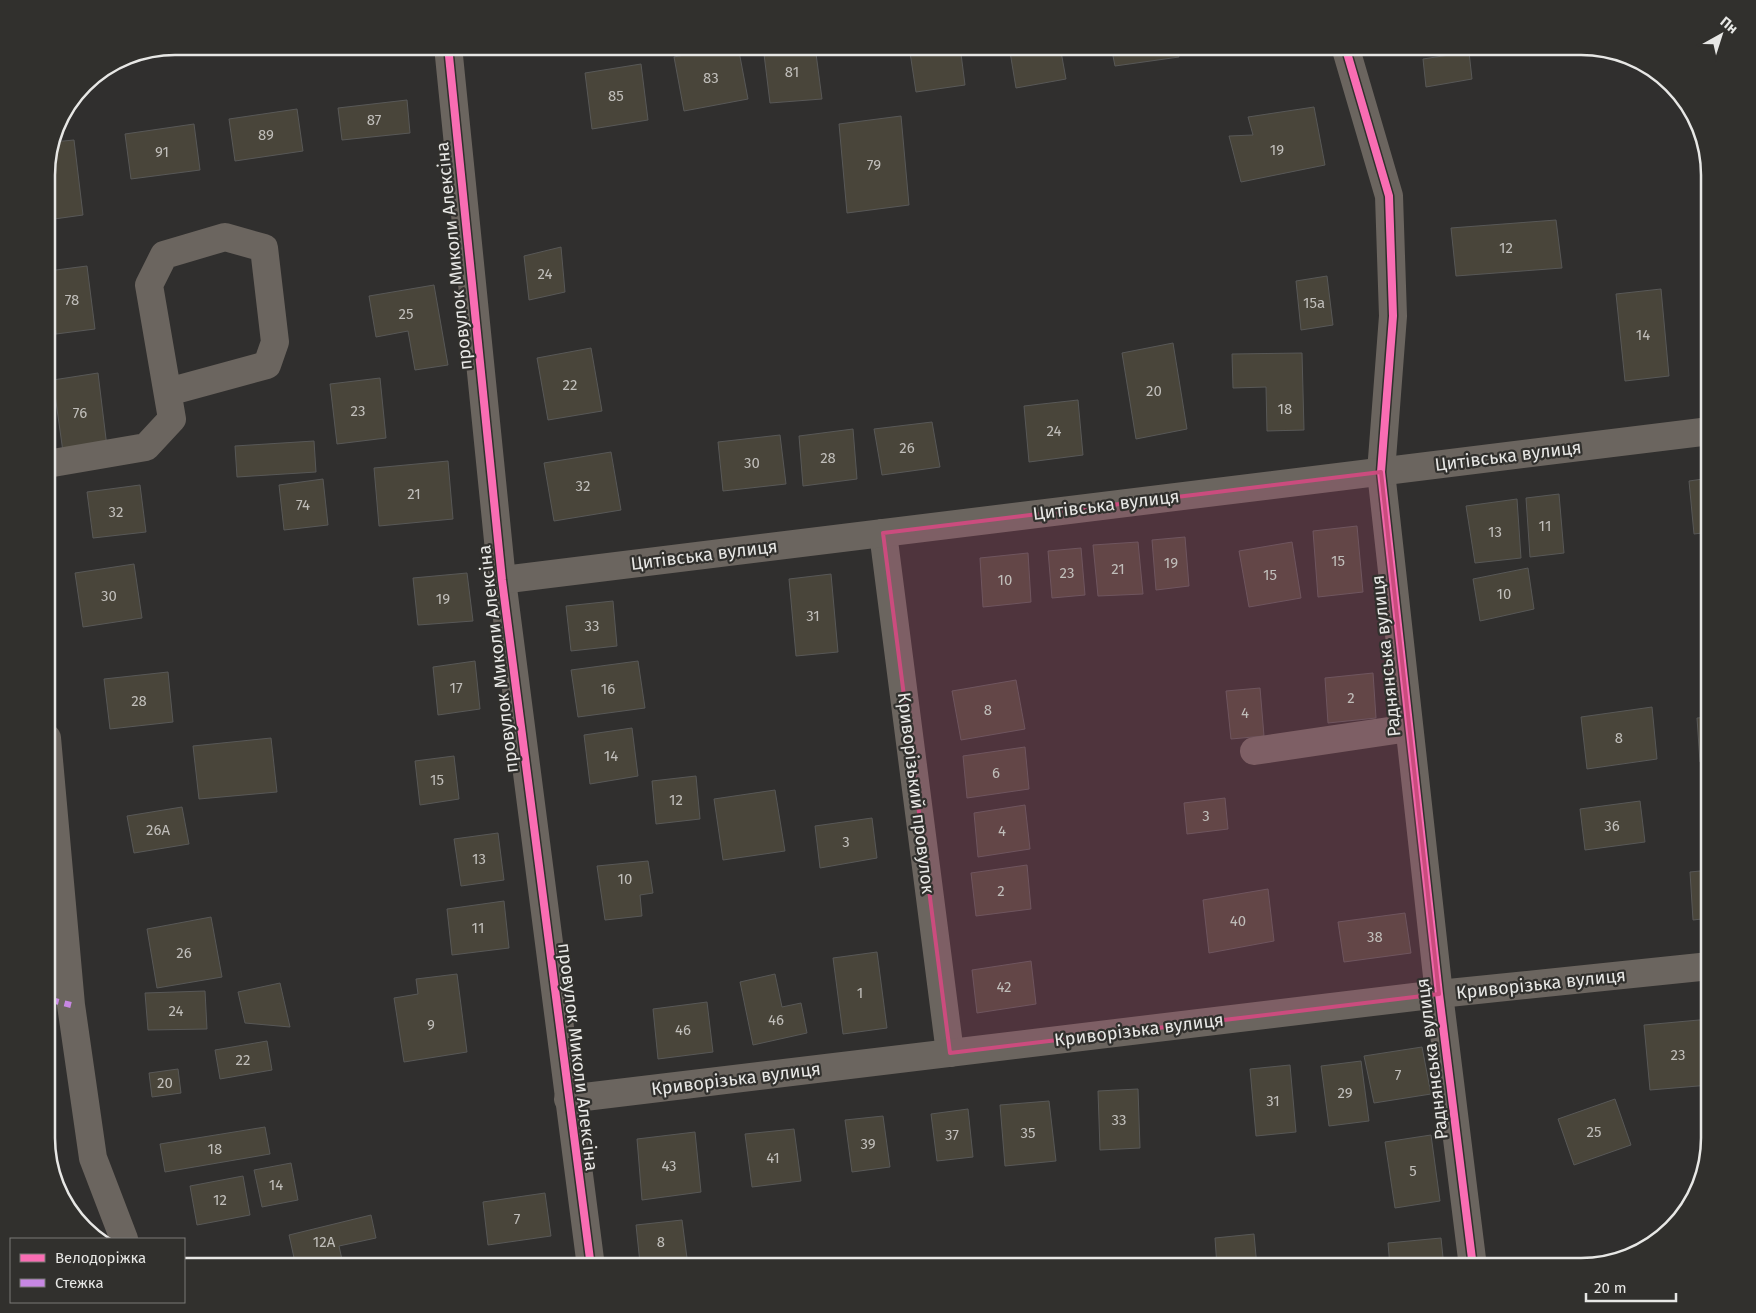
<svg xmlns="http://www.w3.org/2000/svg" width="1756" height="1313" font-family="'Fira Sans',sans-serif">
<rect width="100%" height="100%" fill="#302f2e"/>
<g fill="#49453a" stroke="#585857">
<path d="M731 46H738L748 99 684 111 674 57Z"/>
<path d="M763 46H815L822 99 770 103Z"/>
<path d="M909 46H960L965 85 916 92Z"/>
<path d="M1009 46H1060L1066 79 1016 88Z"/>
<path d="M1111 46H1177L1179 57 1115 66Z"/>
<path d="M1469 52 1472 79 1426 87 1423 59Z"/>
<path d="M641 64 648 120 592 129 585 73Z"/>
<path d="M407 100 410 133 342 140 338 108Z"/>
<path d="M1314 107 1325 165 1241 182 1229 136 1253 135 1248 117Z"/>
<path d="M297 109 303 151 235 161 229 119Z"/>
<path d="M901 116 909 205 847 213 839 124Z"/>
<path d="M194 124 200 170 131 179 125 134Z"/>
<path d="M74 140 83 215 47 220V167L53 142Z"/>
<path d="M1556 220 1562 268 1456 276 1451 228Z"/>
<path d="M561 247 565 292 529 300 524 256Z"/>
<path d="M87 266 95 329 56 334 48 271Z"/>
<path d="M1327 276 1333 325 1301 330 1296 281Z"/>
<path d="M434 285 448 365 415 370 408 331 376 337 369 296Z"/>
<path d="M1661 289 1669 376 1625 381 1616 294Z"/>
<path d="M1173 343 1187 429 1136 439 1122 353Z"/>
<path d="M591 348 602 411 548 420 537 358Z"/>
<path d="M1302 353 1304 430 1267 431 1266 387 1233 388 1232 354Z"/>
<path d="M98 373 107 447 63 452 53 380Z"/>
<path d="M380 378 386 438 337 444 330 384Z"/>
<path d="M1078 400 1083 455 1029 462 1024 406Z"/>
<path d="M932 422 940 467 882 475 874 429Z"/>
<path d="M853 429 857 479 803 486 799 436Z"/>
<path d="M780 435 786 484 723 491 718 442Z"/>
<path d="M314 441 316 472 237 477 235 446Z"/>
<path d="M611 452 621 510 554 521 544 463Z"/>
<path d="M448 461 453 519 379 526 374 468Z"/>
<path d="M1710 478V532L1694 534 1689 481Z"/>
<path d="M323 479 328 525 284 530 279 485Z"/>
<path d="M140 485 146 532 93 538 87 492Z"/>
<path d="M1559 494 1564 553 1530 557 1526 498Z"/>
<path d="M1517 499 1521 558 1475 563 1466 506Z"/>
<path d="M1357 526 1363 592 1318 597 1313 531Z"/>
<path d="M1185 537 1189 586 1156 590 1152 540Z"/>
<path d="M1138 542 1143 594 1098 596 1093 545Z"/>
<path d="M1292 542 1301 598 1249 607 1239 551Z"/>
<path d="M1081 548 1085 595 1052 598 1048 551Z"/>
<path d="M1028 553 1031 602 983 607 980 558Z"/>
<path d="M134 564 142 618 83 627 75 573Z"/>
<path d="M1528 568 1534 609 1480 621 1473 579Z"/>
<path d="M467 573 473 621 418 625 413 578Z"/>
<path d="M831 574 838 652 796 656 789 579Z"/>
<path d="M613 601 617 646 571 651 566 606Z"/>
<path d="M475 661 480 709 438 715 433 667Z"/>
<path d="M638 661 645 708 578 717 571 670Z"/>
<path d="M168 672 173 722 110 729 104 679Z"/>
<path d="M1373 673 1376 718 1328 723 1325 678Z"/>
<path d="M1016 680 1025 729 961 740 952 691Z"/>
<path d="M1260 688 1264 736 1231 739 1226 691Z"/>
<path d="M1652 707 1657 759 1587 769 1581 717Z"/>
<path d="M1710 717V761L1700 762 1697 718Z"/>
<path d="M632 728 638 776 590 784 584 735Z"/>
<path d="M271 738 277 792 199 799 193 746Z"/>
<path d="M1025 747 1029 789 967 798 963 756Z"/>
<path d="M454 756 459 799 420 805 415 761Z"/>
<path d="M696 776 700 819 656 824 652 781Z"/>
<path d="M775 790 785 851 723 860 714 799Z"/>
<path d="M1225 798 1228 829 1187 834 1184 803Z"/>
<path d="M1640 801 1645 842 1585 850 1580 809Z"/>
<path d="M1025 805 1030 849 978 857 974 813Z"/>
<path d="M182 807 189 844 134 853 127 816Z"/>
<path d="M872 818 877 858 820 868 815 826Z"/>
<path d="M498 833 504 880 461 886 454 839Z"/>
<path d="M648 861 653 893 640 895 642 916 605 920 597 866Z"/>
<path d="M1027 865 1031 909 976 916 971 873Z"/>
<path d="M1710 870V918L1693 920 1690 872Z"/>
<path d="M1268 889 1274 941 1209 953 1203 900Z"/>
<path d="M504 901 509 948 452 955 447 909Z"/>
<path d="M1405 913 1411 953 1344 962 1338 922Z"/>
<path d="M211 917 222 977 157 988 147 929Z"/>
<path d="M877 952 887 1028 843 1034 833 958Z"/>
<path d="M1031 961 1036 1004 977 1013 972 970Z"/>
<path d="M457 974 467 1052 404 1062 394 998 418 994 416 979Z"/>
<path d="M775 974 782 1007 801 1003 807 1033 753 1045 740 982Z"/>
<path d="M280 983 290 1027 245 1023 238 992Z"/>
<path d="M205 991 207 1029 148 1030 145 993Z"/>
<path d="M707 1002 713 1052 658 1059 653 1009Z"/>
<path d="M1710 1019V1085L1650 1090 1644 1025Z"/>
<path d="M267 1041 272 1070 220 1079 215 1050Z"/>
<path d="M1422 1047 1431 1094 1374 1103 1364 1056Z"/>
<path d="M1361 1061 1369 1121 1329 1126 1321 1066Z"/>
<path d="M1290 1065 1296 1132 1256 1136 1250 1069Z"/>
<path d="M178 1069 181 1093 152 1097 149 1073Z"/>
<path d="M1138 1089 1140 1148 1100 1150 1098 1091Z"/>
<path d="M1615 1099 1631 1145 1574 1165 1558 1119Z"/>
<path d="M1049 1101 1056 1161 1005 1166 1000 1105Z"/>
<path d="M968 1109 973 1157 937 1161 931 1114Z"/>
<path d="M883 1116 890 1167 852 1172 845 1120Z"/>
<path d="M265 1127 270 1154 165 1172 160 1144Z"/>
<path d="M794 1129 801 1181 752 1187 745 1134Z"/>
<path d="M695 1132 701 1192 642 1200 637 1139Z"/>
<path d="M1431 1135 1440 1201 1395 1208 1385 1142Z"/>
<path d="M291 1163 298 1200 262 1207 254 1170Z"/>
<path d="M243 1176 250 1215 197 1225 190 1186Z"/>
<path d="M545 1193 551 1236 488 1245 483 1202Z"/>
<path d="M371 1215 376 1238 339 1246 343 1264 333 1267H296L289 1235Z"/>
<path d="M682 1220 687 1258 640 1263 636 1225Z"/>
<path d="M1254 1234 1257 1267H1217L1215 1238Z"/>
<path d="M1441 1238 1444 1267H1390L1388 1243Z"/>
<path d="M549 1260V1267H499Z"/>
</g>
<g fill="none" stroke-linecap="round" stroke-linejoin="round">
<g stroke="#6b655f" stroke-width="28">
<path d="M448 46 502 580 591 1267"/>
<path d="M1345 46 1389 196 1393 316 1381 472 1439 994 1473 1267"/>
<path d="M47 464 146 447 172 419 149 285 164 255 225 237 264 248 275 342 267 365 168 392"/>
<path d="M883 533 950 1053"/>
<path d="M502 580 1710 431"/>
<path d="M47 738 71 1005 93 1158 124 1239"/>
<path d="M1254 751 1409 728"/>
<path d="M568 1099 1439 994 1710 966"/>
</g>
<path stroke="#c787e3" stroke-width="6" stroke-dasharray="12 6" stroke-linecap="butt" d="M47 999 71 1005"/>
<defs>
<g id="cycleway">
<path d="M448 46 502 580 591 1267"/>
<path d="M1345 46 1389 196 1393 316 1381 472 1439 994 1473 1267"/>
</g>
</defs>
<use href="#cycleway" stroke="#31302d" stroke-width="11"/>
<use href="#cycleway" stroke="#f96db3" stroke-width="8"/>
</g>
<path fill="#cb4c7e" fill-opacity="0.2" stroke="#cb4c7e" stroke-width="4" stroke-linejoin="round" d="M1381 472 1439 994 950 1053 883 533Z"/>
<g text-anchor="middle" stroke-width="4.5" stroke-linejoin="round" paint-order="stroke">
<g font-size="15" fill="#c0beba">
<text x="792" y="77">81</text>
<text x="711" y="83">83</text>
<text x="616" y="101">85</text>
<text x="374" y="125">87</text>
<text x="266" y="140">89</text>
<text x="1277" y="155">19</text>
<text x="162" y="157">91</text>
<text x="874" y="170">79</text>
<text x="1506" y="253">12</text>
<text x="545" y="279">24</text>
<text x="72" y="305">78</text>
<text x="1314" y="308">15а</text>
<text x="406" y="319">25</text>
<text x="1643" y="340">14</text>
<text x="570" y="390">22</text>
<text x="1154" y="396">20</text>
<text x="1285" y="414">18</text>
<text x="358" y="416">23</text>
<text x="80" y="418">76</text>
<text x="1054" y="436">24</text>
<text x="907" y="453">26</text>
<text x="828" y="463">28</text>
<text x="752" y="468">30</text>
<text x="583" y="491">32</text>
<text x="414" y="499">21</text>
<text x="303" y="510">74</text>
<text x="116" y="517">32</text>
<text x="1545" y="531">11</text>
<text x="1495" y="537">13</text>
<text x="1338" y="566">15</text>
<text x="1171" y="568">19</text>
<text x="1118" y="574">21</text>
<text x="1067" y="578">23</text>
<text x="1270" y="580">15</text>
<text x="1005" y="585">10</text>
<text x="1504" y="599">10</text>
<text x="109" y="601">30</text>
<text x="443" y="604">19</text>
<text x="813" y="621">31</text>
<text x="592" y="631">33</text>
<text x="456" y="693">17</text>
<text x="608" y="694">16</text>
<text x="1351" y="703">2</text>
<text x="139" y="706">28</text>
<text x="988" y="715">8</text>
<text x="1245" y="718">4</text>
<text x="1619" y="743">8</text>
<text x="611" y="761">14</text>
<text x="996" y="778">6</text>
<text x="437" y="785">15</text>
<text x="676" y="805">12</text>
<text x="1206" y="821">3</text>
<text x="1612" y="831">36</text>
<text x="158" y="835">26А</text>
<text x="1002" y="836">4</text>
<text x="846" y="847">3</text>
<text x="479" y="864">13</text>
<text x="625" y="884">10</text>
<text x="1001" y="896">2</text>
<text x="1238" y="926">40</text>
<text x="478" y="933">11</text>
<text x="1375" y="942">38</text>
<text x="184" y="958">26</text>
<text x="1004" y="992">42</text>
<text x="860" y="998">1</text>
<text x="176" y="1016">24</text>
<text x="776" y="1025">46</text>
<text x="431" y="1030">9</text>
<text x="683" y="1035">46</text>
<text x="1678" y="1060">23</text>
<text x="243" y="1065">22</text>
<text x="1398" y="1080">7</text>
<text x="165" y="1088">20</text>
<text x="1345" y="1098">29</text>
<text x="1273" y="1106">31</text>
<text x="1119" y="1125">33</text>
<text x="1594" y="1137">25</text>
<text x="1028" y="1138">35</text>
<text x="952" y="1140">37</text>
<text x="868" y="1149">39</text>
<text x="215" y="1154">18</text>
<text x="773" y="1163">41</text>
<text x="669" y="1171">43</text>
<text x="1413" y="1176">5</text>
<text x="276" y="1190">14</text>
<text x="220" y="1205">12</text>
<text x="517" y="1224">7</text>
<text x="324" y="1247">12А</text>
<text x="661" y="1247">8</text>
</g>
<g font-size="18" fill="#e7e7e5" stroke="#31302d">
<text transform="translate(454 256) rotate(-96)" y="6">провулок Миколи Алексіна</text>
<text transform="translate(1508 456) rotate(-7)" y="6">Цитівська вулиця</text>
<text transform="translate(1106 505) rotate(-7)" y="6">Цитівська вулиця</text>
<text transform="translate(704 555) rotate(-7)" y="6">Цитівська вулиця</text>
<text transform="translate(1386 656) rotate(-96)" y="6">Раднянська вулиця</text>
<text transform="translate(498 659) rotate(-97)" y="6">провулок Миколи Алексіна</text>
<text transform="translate(916 793) rotate(83)" y="6">Криворізький провулок</text>
<text transform="translate(1541 984) rotate(-6)" y="6">Криворізька вулиця</text>
<text transform="translate(1139 1030) rotate(-7)" y="6">Криворізька вулиця</text>
<text transform="translate(578 1057) rotate(83)" y="6">провулок Миколи Алексіна</text>
<text transform="translate(1432 1059) rotate(-97)" y="6">Раднянська вулиця</text>
<text transform="translate(736 1079) rotate(-7)" y="6">Криворізька вулиця</text>
</g>
</g>
<path d="M0 0H1756V1313H0ZM175 55H1581A120 120 0 0 1 1701 175V1138A120 120 0 0 1 1581 1258H175A120 120 0 0 1 55 1138V175A120 120 0 0 1 175 55Z" fill="#31302d" fill-rule="evenodd"/>
<path fill="none" stroke="#e7e7e5" stroke-width="2.5" d="M175 55H1581A120 120 0 0 1 1701 175V1138A120 120 0 0 1 1581 1258H175A120 120 0 0 1 55 1138V175A120 120 0 0 1 175 55Z"/>
<rect x="10" y="1238" width="175" height="65" fill="#31302d" stroke="#7a7977"/>
<rect x="20" y="1254" width="25" height="8" fill="#f96db3" stroke="#7a7977"/>
<text x="55" y="1263" font-size="15" fill="#e7e7e5">Велодоріжка</text>
<rect x="20" y="1279" width="25" height="8" fill="#c787e3" stroke="#7a7977"/>
<text x="55" y="1288" font-size="15" fill="#e7e7e5">Стежка</text>
<g transform="translate(1721 35) rotate(39)" stroke="#31302d" stroke-width="4" paint-order="stroke">
<path d="M0-4L9 19L0 12L-9 19Z" fill="#e7e7e5"/>
<text y="-8" font-size="14" font-weight="bold" text-anchor="middle" fill="#e7e7e5">Пн</text>
</g>
<path d="M1586 1293v8h90v-8" fill="none" stroke="#e7e7e5" stroke-width="2.5"/>
<text x="1594" y="1293" font-size="15" fill="#e7e7e5" stroke="#31302d" stroke-width="4" paint-order="stroke">20 m</text>
</svg>
